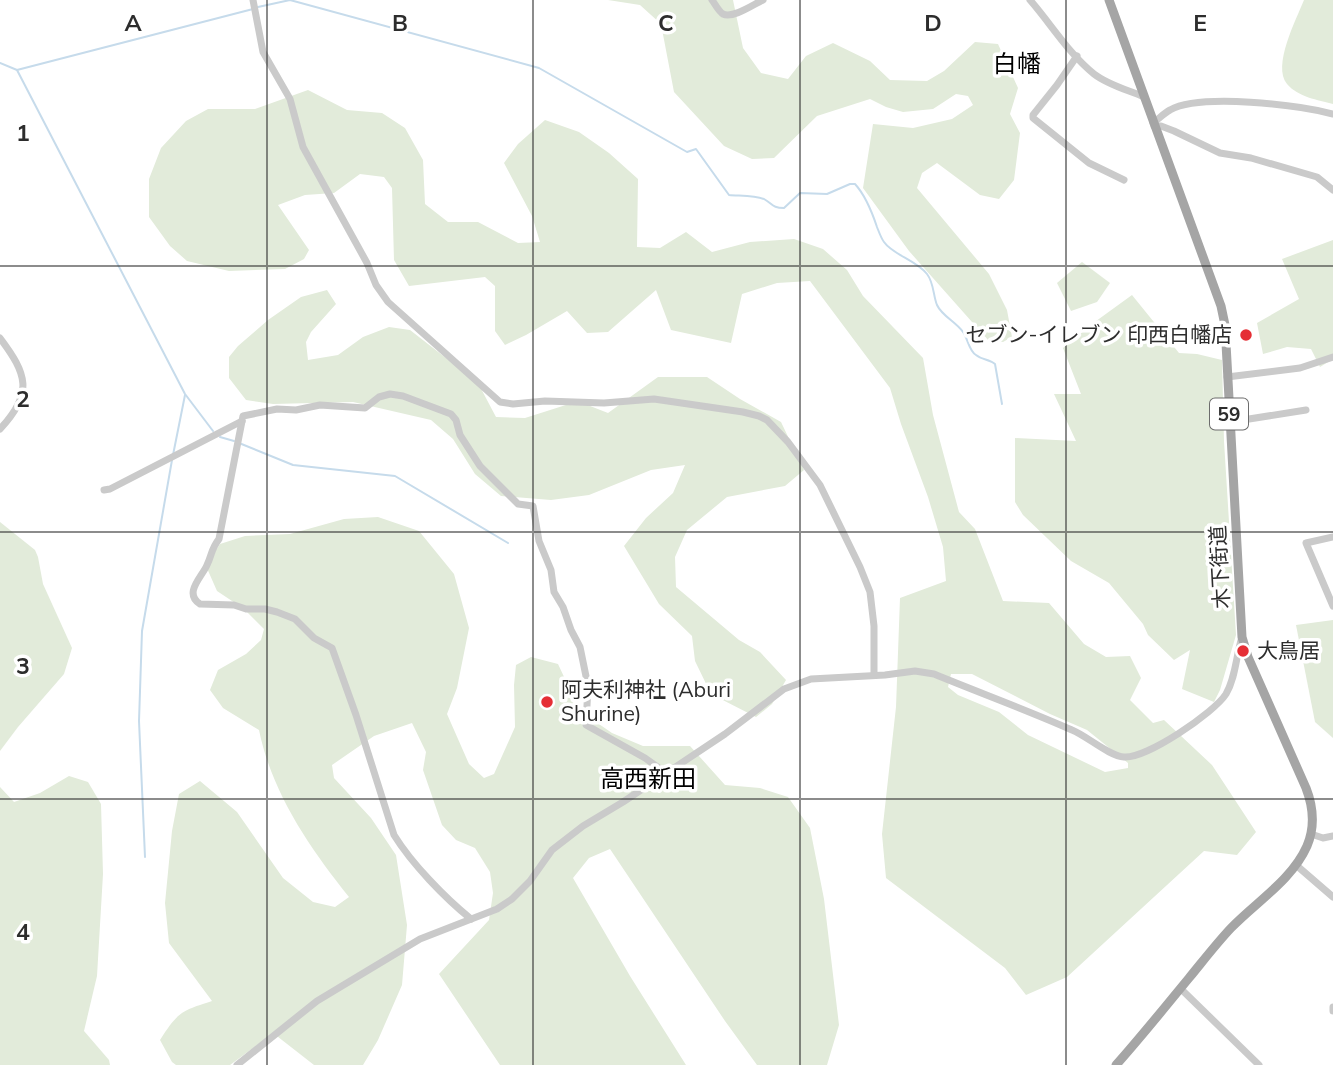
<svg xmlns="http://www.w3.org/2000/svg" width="1333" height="1065" font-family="Mulish,'Noto Sans JP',sans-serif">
<rect width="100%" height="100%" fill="#fff"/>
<g fill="#e2ebda" fill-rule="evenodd">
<path d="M608 0H733L743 48 761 73 788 79 806 56 833 43 870 61 890 80 927 81 944 71 975 42 998 44 1018 88 1010 114 1020 133 1014 180 999 199 980 195 937 163 922 173 917 188 989 274 1007 310 1012 337 1003 342 988 340 909 251 863 188 873 124 913 128 952 119 973 105 968 96 956 94 933 109 903 112 886 107 870 99 817 116 774 158 752 159 724 146 674 92 661 24 640 5Z"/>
<path d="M1304 0H1333V104C1318 100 1298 97 1287 84 1272 66 1296 20 1304 0Z"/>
<path d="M308 90 347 110 382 113 405 128 423 160 425 204 448 222H478L518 243 540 242 532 216 504 163 518 144 545 120 579 132 609 153 638 179 637 247 660 248 686 232 712 252 750 242 794 239 823 249 847 270 863 296 923 358 933 415 959 512 975 529 1003 601 1049 603 1084 644 1106 657 1130 656 1141 678 1130 700 1153 723 1164 720 1212 765 1256 832 1237 855 1204 851 1067 977 1026 995 1005 968 886 878 882 834 896 707 900 598 946 581 943 547 928 497 901 424 890 388 810 281 777 283 742 294 731 343 671 330 656 290 608 332 587 333 567 311 526 335 505 345 495 331V286L485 277 409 286 394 260 392 188 384 177 360 174 334 193 305 195 278 205 309 250 304 259 285 269 229 271 187 261 170 246 149 217V179L161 148 186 121 208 109H255ZM951 674H972L1050 714 1087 730 1128 763V768L1105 772 1028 735 999 712 958 695 948 687Z"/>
<path d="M1333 240V359L1320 367 1311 349 1287 347 1263 354 1257 323 1299 299 1282 259Z"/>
<path d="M1082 262 1110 283 1097 302 1071 311 1057 283Z"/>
<path d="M327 290 336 304 311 332 306 342 308 360 338 355 363 337 389 327 410 330 478 383 496 417 525 418 569 404H585L608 413 658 377H707L740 399 781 422 804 470 785 486 727 497 687 530 675 557 676 587 739 640 760 652 786 680 772 704 756 717 711 694 695 661 692 636 659 604 624 546 646 518 673 493 685 465 651 470 589 495 551 500 501 496 475 474 453 439 431 420 353 402 273 404 246 400 229 378V357L238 346 268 320 301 297Z"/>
<path d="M1132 295 1179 353 1197 354 1222 360 1224 441 1236 635 1220 690 1214 702 1182 689 1190 650 1174 660 1148 635 1143 624 1109 583 1071 561 1023 515 1015 502V438L1076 441 1054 394H1081L1063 348 1092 324Z"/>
<path d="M378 517 419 531 454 574 469 628 457 688 447 714 469 764 484 778 494 774 515 727 514 685 516 665 531 657 558 664 580 711 612 733 643 746H690L725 785 760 788 788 797 810 828 824 899 839 1025 827 1065H757L725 1021 610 849 589 858 573 878 630 976 686 1065H500L439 974 489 920 493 893 490 872 475 848 456 840 442 825 423 770 426 752 412 723 374 736 332 765 334 778 371 818 396 855 407 925 402 985 378 1040 363 1065H314L273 1033 230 1065H176L172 1062 160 1040C178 1012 181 1011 212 1001L169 943 165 903 172 831 179 794 200 781 237 812 283 878 313 902 335 907 349 897C309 847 272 793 259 730L223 708 210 690 218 670 246 654 261 640 264 629 244 609 217 591 206 566 220 544 245 536 290 534 344 519Z"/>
<path d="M0 522 35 550 38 557 43 584 72 648 64 674 18 727 0 751Z"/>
<path d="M1333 620V738L1315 722 1296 625Z"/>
<path d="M69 776 88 782 101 804 103 874 97 976 84 1031 109 1060 110 1065H0V787L14 802 40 793Z"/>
</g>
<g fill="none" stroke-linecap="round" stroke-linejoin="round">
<g stroke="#c6dbeb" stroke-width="2">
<path d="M258 7 290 0 539 68 687 152 696 149 729 195C739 196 754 195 764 199 773 204 772 208 784 208L800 193 827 194 850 184H855C866 196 872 212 877 227 879 232 881 238 884 242 893 255 916 260 927 274 934 283 933 295 937 305 942 316 956 322 963 332 968 339 969 351 976 355 982 360 989 359 995 364L1002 404"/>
<path d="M0 63 17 70 253 9"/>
<path d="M17 70 185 394 213 431"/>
<path d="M220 437 234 441"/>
<path d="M239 443 293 465 395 476 508 543"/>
<path d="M173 455 185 395"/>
<path d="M145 857 139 721 142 631 172 460"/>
</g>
<g stroke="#cacaca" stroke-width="7">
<path d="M253 0 263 52 290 99 303 147 367 263 376 285 388 302 500 402 513 404 545 401 604 403 654 399 743 412 759 416 767 420 788 442 820 485 860 567 870 592 874 626V675"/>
<path d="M712 0C715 4 719 12 723 14 733 19 754 4 763 0"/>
<path d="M1030 0C1051 24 1069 54 1094 74 1108 85 1128 90 1144 97"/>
<path d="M1077 56 1057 85 1033 115V118L1089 163 1124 180"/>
<path d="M1153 123C1159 119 1164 113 1170 110 1201 93 1299 105 1333 114"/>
<path d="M1154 126H1161L1174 131 1220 153 1251 158 1317 177 1333 190"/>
<path d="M0 338C27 374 34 393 0 429"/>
<path d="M1227 377 1300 368 1333 357"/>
<path d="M1230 422 1306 410"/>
<path d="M104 490 110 489 242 421"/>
<path d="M1333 537 1306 543 1333 606"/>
<path d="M1311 834 1323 838 1333 836"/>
<path d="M1296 865 1333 897"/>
<path d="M471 919C445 898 412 864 394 835L356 715 332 648 314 638 295 619 277 612 265 609H246L234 605 200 604C183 593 202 577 207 565 212 555 211 549 219 539L243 416 277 409 296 410 320 405 365 408 379 397 390 394 403 396 451 414 456 420 460 435 480 466 518 504 533 506 539 541 551 570 554 592 563 607 571 630 580 647 588 686 586 725 645 758 666 773"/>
<path d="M1181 989 1259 1065"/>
<path d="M1333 1007V1011"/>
<path d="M237 1065 317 1001 420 939 497 909 512 899 530 881 552 850 583 826 623 802 725 734 784 689 811 679 885 675 915 671 934 674C980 693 1027 710 1072 730 1087 736 1109 756 1124 757 1146 759 1214 713 1226 694 1236 677 1236 655 1242 637"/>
</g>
<path stroke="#a5a5a5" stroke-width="9" d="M1109 0 1221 306 1225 325 1242 637 1248 657 1306 788C1313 806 1315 827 1307 846 1292 880 1256 902 1231 928 1216 944 1203 961 1189 978 1165 1007 1141 1037 1116 1065"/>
</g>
<path fill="none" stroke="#2d2d2d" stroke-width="2" stroke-opacity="0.55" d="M267 0V1065M533 0V1065M800 0V1065M1066 0V1065M0 266H1333M0 532H1333M0 799H1333"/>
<g fill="#e52e35" stroke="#fff" stroke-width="2.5">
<circle cx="1246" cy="335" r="7"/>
<circle cx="1243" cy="651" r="7"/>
<circle cx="547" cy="702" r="7"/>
</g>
<g text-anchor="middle" stroke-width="7" stroke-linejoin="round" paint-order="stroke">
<rect fill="#fff" stroke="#6c6c6c" stroke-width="2" x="1210" y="398.5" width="38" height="31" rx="5"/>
<g font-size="19" font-weight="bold" fill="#2d2d2d">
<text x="1229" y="421">59</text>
</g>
<g font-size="21" fill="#2d2d2d" stroke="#fff" text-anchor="start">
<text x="1232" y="342" text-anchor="end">セブン-イレブン 印西白幡店</text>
<text x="1257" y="658">大鳥居</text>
<text x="561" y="697">阿夫利神社 (Aburi<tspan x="561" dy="24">Shurine)</tspan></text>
</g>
<g font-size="21" fill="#2d2d2d" stroke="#fff">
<text transform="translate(1220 567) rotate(-93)" y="7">木下街道</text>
</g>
<g font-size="24" fill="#000" stroke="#fff">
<text x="1017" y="72">白幡</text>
<text x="648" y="787">高西新田</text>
</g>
</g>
<g font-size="23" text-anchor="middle" font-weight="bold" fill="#2d2d2d" stroke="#fff" stroke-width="7" stroke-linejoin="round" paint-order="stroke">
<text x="133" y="31">A</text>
<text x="400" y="31">B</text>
<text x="666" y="31">C</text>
<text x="933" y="31">D</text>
<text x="1200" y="31">E</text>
<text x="23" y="141">1</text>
<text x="23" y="407">2</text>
<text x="23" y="674">3</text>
<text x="23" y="940">4</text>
</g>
</svg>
